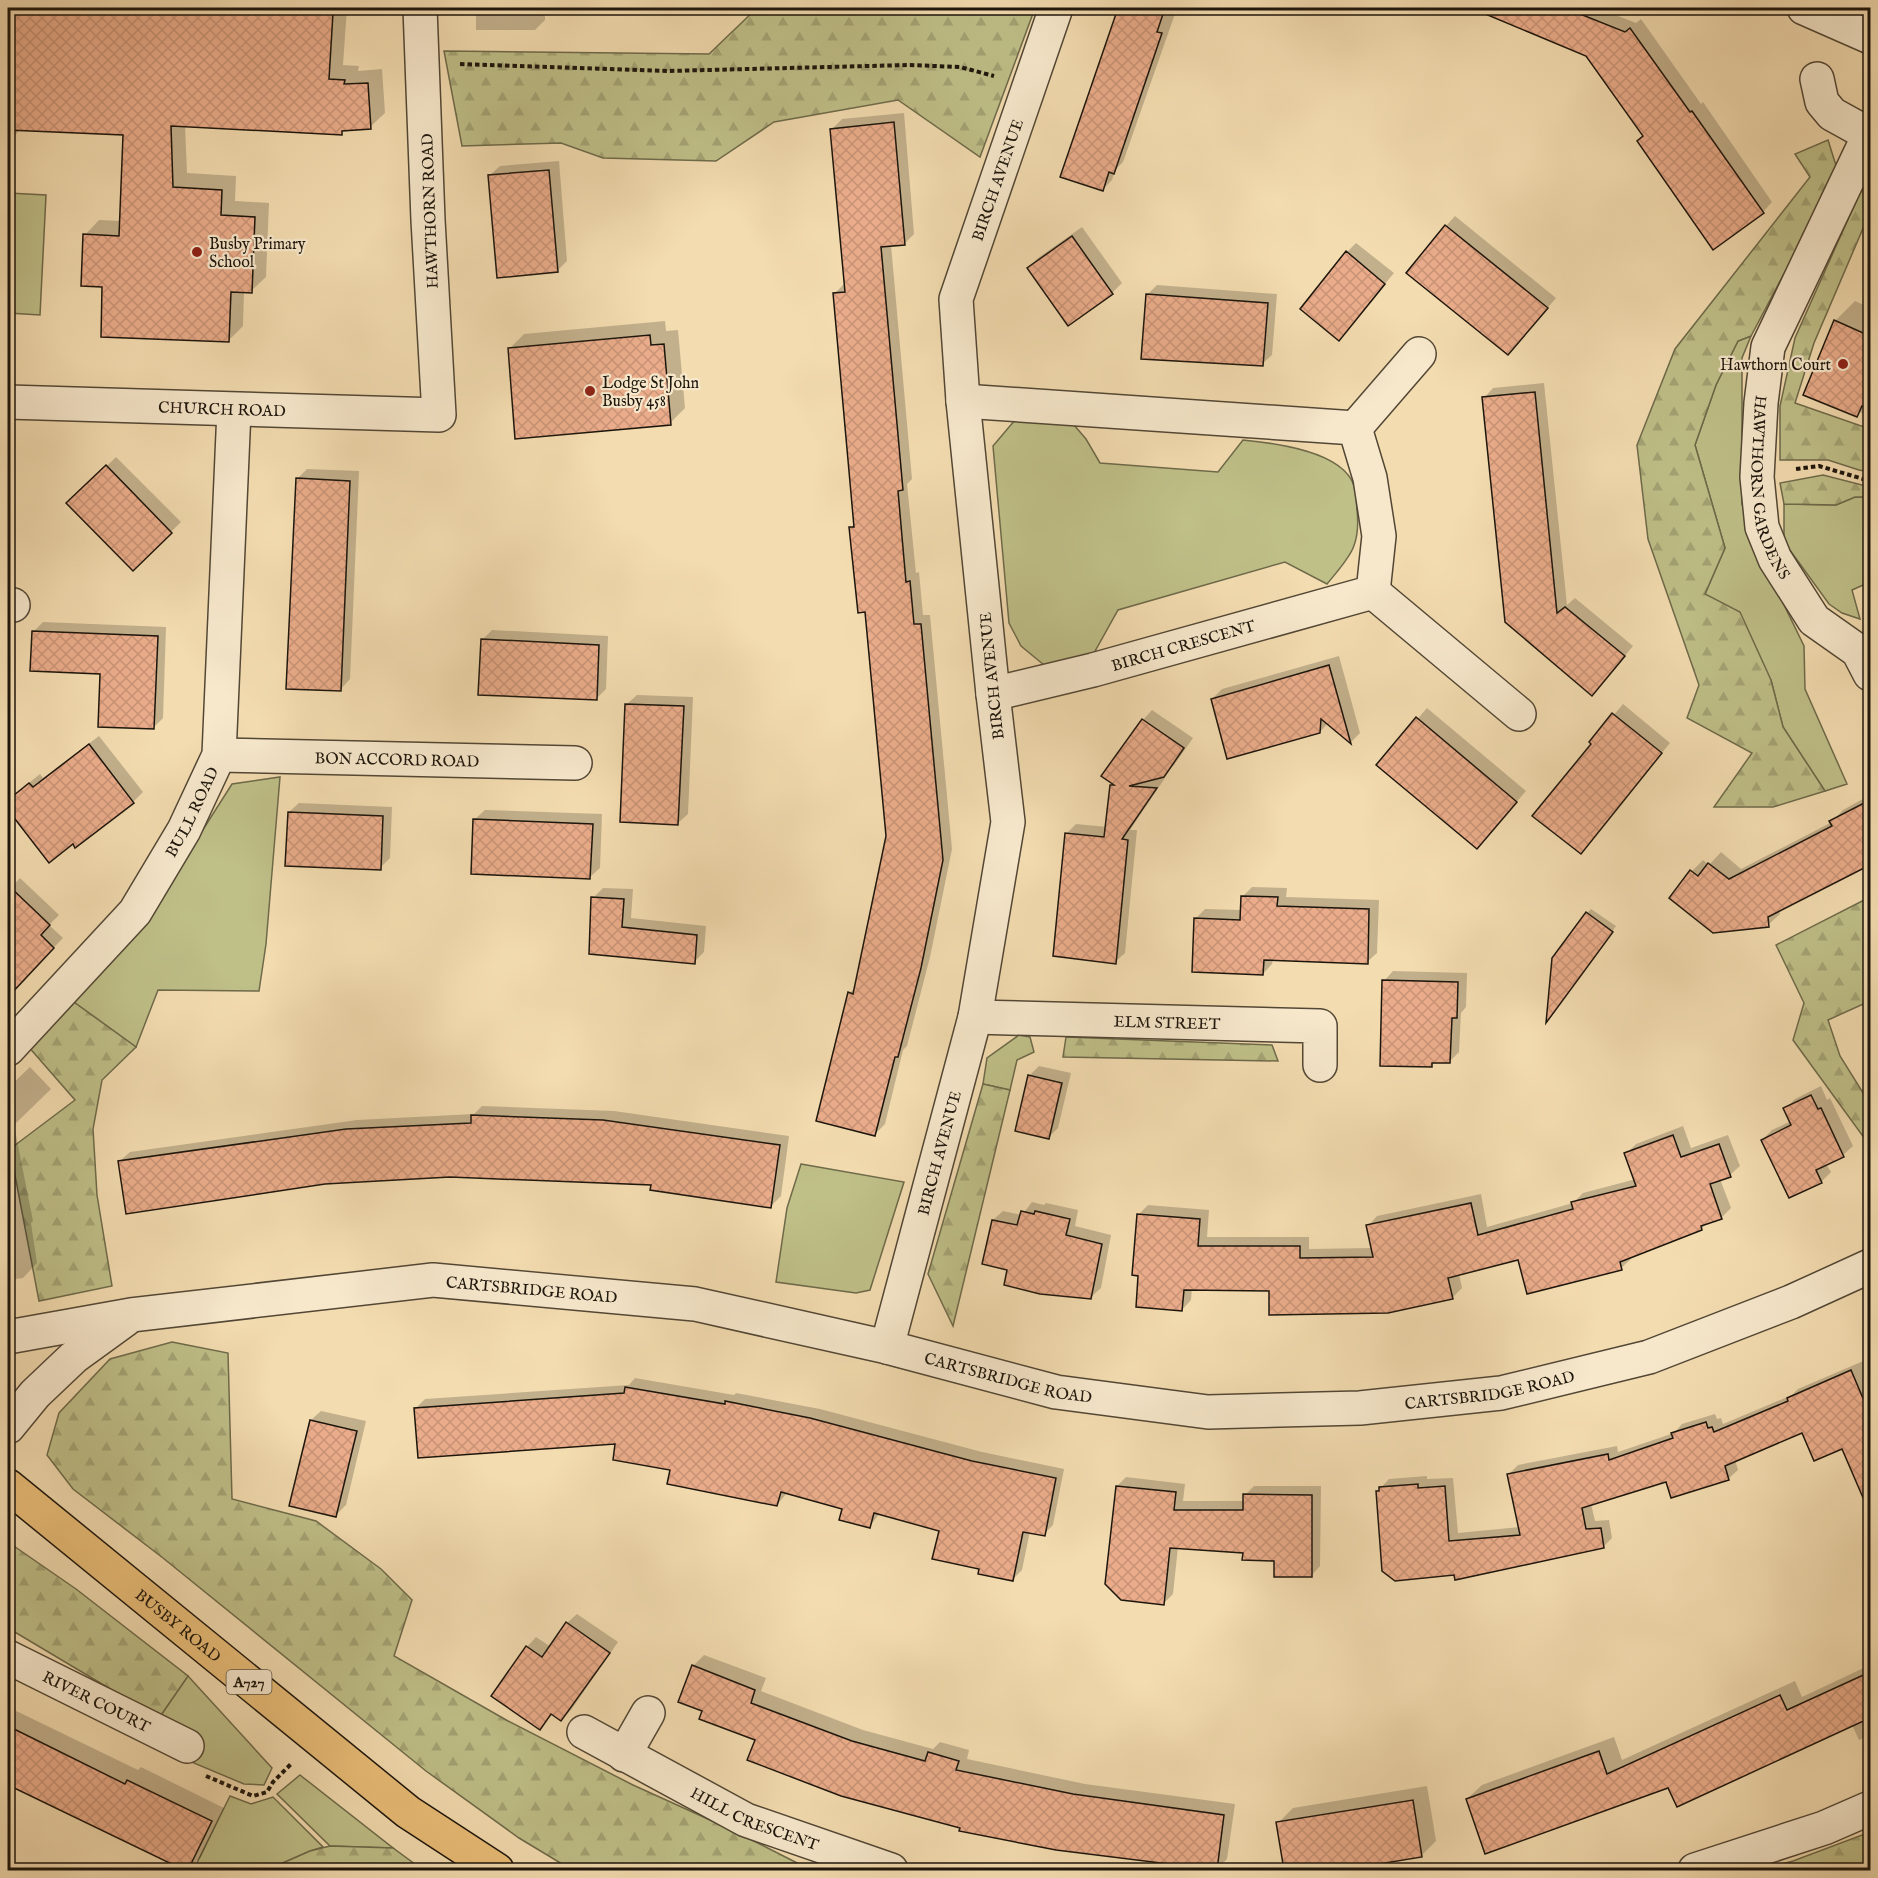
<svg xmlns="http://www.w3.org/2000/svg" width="1878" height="1878" font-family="'IM FELL English',serif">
<defs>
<pattern id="forest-firs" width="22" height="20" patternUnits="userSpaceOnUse" patternTransform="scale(1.5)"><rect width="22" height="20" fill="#bfbf88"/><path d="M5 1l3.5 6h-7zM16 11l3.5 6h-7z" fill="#a4a374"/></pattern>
<pattern id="building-cross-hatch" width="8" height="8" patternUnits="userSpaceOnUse" patternTransform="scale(1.5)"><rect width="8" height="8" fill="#eaac8a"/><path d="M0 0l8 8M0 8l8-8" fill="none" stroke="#c89376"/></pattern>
</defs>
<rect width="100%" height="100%" fill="#f3dcb0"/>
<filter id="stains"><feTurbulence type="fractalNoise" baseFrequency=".00333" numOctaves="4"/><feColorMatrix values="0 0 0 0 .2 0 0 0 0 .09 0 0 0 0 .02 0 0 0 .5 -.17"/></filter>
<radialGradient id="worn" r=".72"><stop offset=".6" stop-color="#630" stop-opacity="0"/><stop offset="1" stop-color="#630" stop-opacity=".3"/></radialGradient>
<g fill="#bfbf88" stroke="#6e6a4a" stroke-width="1.5">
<path d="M8 193 46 195 40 315 8 313Z"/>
<path d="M1751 336 1742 358V504L1769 574 1804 646 1805 689 1847 784 1825 791 1783 727 1771 680 1705 594 1725 548 1695 445 1716 385 1738 341Z"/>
<path d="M1015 420 1074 425 1086 439 1100 463 1218 472 1243 440C1274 443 1343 451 1354 486 1357 493 1356 502 1357 510 1361 547 1349 557 1327 584L1285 562 1118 610 1094 653 1044 665 1021 646 1009 623 993 446Z"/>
<path d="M1855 497H1870V582L1852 590 1860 619 1842 613 1829 604 1784 542V504L1836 505Z"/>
<path d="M280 777 266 944 259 991 158 990 136 1047 71 1000 148 916 232 784Z"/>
<path d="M1019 1035 1030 1037 1034 1052 1017 1060 1010 1090 983 1084 987 1058Z"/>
<path d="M801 1164 904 1182 870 1290 856 1293 776 1282 787 1208Z"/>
<path d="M188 1676 272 1768 264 1785 244 1784 189 1761 159 1718Z"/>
<path d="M300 1775 393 1848 330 1846 277 1794Z"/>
<path d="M230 1796 251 1804 273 1797 323 1847 310 1851 267 1870H196L194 1869Z"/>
</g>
<g fill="url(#forest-firs)" stroke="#6e6a4a" stroke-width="1.5">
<path d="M757 8H1035L980 157 898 100 774 122 716 161 603 158 561 143 462 146 444 51 709 54Z"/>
<path d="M1828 140 1838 172 1751 336 1738 341 1716 385 1695 445 1725 548 1705 594 1740 612 1771 680 1783 727 1825 791 1773 807H1714L1752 753 1687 718 1699 685 1648 539 1637 445 1675 349 1810 177 1795 154Z"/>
<path d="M1870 170V212L1814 343 1795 403 1870 429V472L1859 470 1828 460H1780V406L1795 338Z"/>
<path d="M1823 475 1870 487V497H1855L1836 505 1784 504 1780 483Z"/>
<path d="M1870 897V1001L1828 1020 1840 1056 1870 1104V1146L1793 1040 1804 1003 1776 945Z"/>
<path d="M71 1000 136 1047 102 1080 93 1129 97 1195 112 1286 39 1301 10 1149 75 1100 27 1045Z"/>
<path d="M1066 1037 1272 1045 1278 1061 1063 1057Z"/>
<path d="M983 1084 1010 1090 953 1326 928 1274Z"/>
<path d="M172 1342 228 1353 232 1499 316 1521 381 1569 412 1600 394 1656 508 1721 633 1785 730 1829 811 1870H572L519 1838 426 1771 163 1558 73 1489 47 1455 59 1413 110 1359Z"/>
<path d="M8 1542 76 1589 188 1676 159 1718 8 1628Z"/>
<path d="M1870 1832V1870H1760L1793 1861Z"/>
<path d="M330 1846 393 1848 423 1870H267L310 1851Z"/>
</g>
<g fill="#0003">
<path d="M8 8H347L343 65 359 66 358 71 382 69 385 113 370 127 345 129 341 133 185 125 187 173 236 176 235 201 269 203 266 277 251 291H244L243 326 228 341 104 286 85 235 99 220 121 221 124 134 21 129 8 142Z"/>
<path d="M476 8H545V20L535 30H476Z"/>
<path d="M1120 8H1177L1123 162 1115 170 1112 180 1102 190 1062 176Z"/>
<path d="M1471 8H1598L1636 23 1641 19 1701 104 1703 102 1772 202 1763 212 1644 135 1587 54Z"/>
<path d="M904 113 914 234 904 244 891 245 912 479 907 484 916 573 919 572 923 615H930L952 849 930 957 907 1046 903 1050 885 1124 875 1134 850 993 856 987 887 836 866 610 851 528 855 523 835 293 844 284 832 129 842 119Z"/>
<path d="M559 161 567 261 557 271 490 175 500 166Z"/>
<path d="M1455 216 1556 298 1517 344 1446 226Z"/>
<path d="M1082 227 1122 283 1112 293 1069 324 1029 268 1038 258Z"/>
<path d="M1356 243 1394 273 1339 339 1347 252Z"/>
<path d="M1157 285 1277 294 1272 355 1262 364 1147 295Z"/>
<path d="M1855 301 1870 308V417L1860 412 1856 415 1835 321Z"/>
<path d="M665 321 666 331 678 330 685 408 670 423 509 349 524 334Z"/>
<path d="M1544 383 1567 605 1575 598 1633 646 1601 685 1506 622 1484 398 1493 388Z"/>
<path d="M116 457 181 522 133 569 69 503Z"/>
<path d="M8 465H13L11 516 8 519Z"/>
<path d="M307 469 359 471 350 679 341 689 297 479Z"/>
<path d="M43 622 166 627 163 718 153 728 102 673 34 631Z"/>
<path d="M492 630 608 636 606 689 596 699 482 640Z"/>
<path d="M1339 656 1360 733 1351 742 1328 723 1320 732 1212 699 1222 689Z"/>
<path d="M637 695 693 697 688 814 678 823 627 704Z"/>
<path d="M1623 704 1670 743 1581 852 1593 744 1591 742Z"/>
<path d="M1427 708 1526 791 1486 837 1378 765Z"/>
<path d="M1152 710 1193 738 1174 765 1163 775 1156 778H1165L1130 830H1137L1125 953 1115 962 1066 834 1076 824 1107 827 1112 786 1143 720Z"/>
<path d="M99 736 143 792 133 802 73 842 49 860 8 808V800L40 774 43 778Z"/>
<path d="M1870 795V858L1779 910 1780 914 1768 925 1691 872 1703 860 1709 865 1721 852 1741 869 1832 822 1843 810Z"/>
<path d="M299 803 392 807 390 858 380 868 289 812Z"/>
<path d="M485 810 602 814 600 868 590 877 475 819Z"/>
<path d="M20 878 59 915 49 925 63 938 18 984 8 973V891Z"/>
<path d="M1252 887 1287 888 1286 897 1379 900 1377 953 1367 962 1273 959 1272 964 1263 974 1195 919 1205 909 1242 910 1243 896Z"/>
<path d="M603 888 633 889 631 918 706 926 704 952 694 962 590 953 593 898Z"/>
<path d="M1591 909 1616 926 1550 1017 1587 913Z"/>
<path d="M1393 971 1467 973 1466 1007 1461 1013 1459 1052 1449 1062H1435L1432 1065 1384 981Z"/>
<path d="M1039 1066 1071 1073 1058 1128 1049 1137 1029 1076Z"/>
<path d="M30 1067 51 1089 14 1125 33 1221 31 1223 37 1263 23 1278 8 1280V1088Z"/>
<path d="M1870 1073V1084L1866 1077Z"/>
<path d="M1821 1086 1827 1100 1830 1098 1853 1146 1843 1155 1826 1164 1831 1172 1821 1182 1762 1140 1772 1130 1791 1121 1785 1109 1795 1099Z"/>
<path d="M482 1106 614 1111 789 1136 781 1196 771 1206 652 1183 120 1161 130 1152 357 1120 474 1114Z"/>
<path d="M1683 1126 1691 1148 1728 1135 1740 1166 1730 1175 1720 1179 1731 1208 1722 1217 1708 1222 1701 1229 1630 1256 1631 1259 1621 1268 1519 1258 1459 1274 1462 1288 1452 1298 1270 1290 1192 1288 1191 1300 1182 1310 1140 1274 1138 1215 1148 1205 1209 1210 1207 1237H1309V1249L1372 1248 1368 1226 1377 1216 1481 1194 1487 1227 1573 1203 1583 1193 1636 1179 1626 1154 1636 1144Z"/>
<path d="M1032 1202 1044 1205 1046 1203 1078 1210 1075 1226 1111 1235 1101 1288 1091 1297 1009 1269 993 1220 1003 1211 1022 1215Z"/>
<path d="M1868 1359 1870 1365V1452L1849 1461 1843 1447 1803 1431 1735 1460 1738 1470 1728 1479 1667 1480 1591 1504 1595 1521 1609 1520 1612 1538 1603 1547 1456 1573 1377 1492 1389 1479 1427 1476V1479L1453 1478 1458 1533 1520 1527 1509 1474 1518 1465 1617 1446 1618 1452 1674 1433 1682 1424 1715 1414 1717 1419 1721 1418 1723 1424 1792 1395 1798 1389Z"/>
<path d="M635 1378 734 1395 736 1393 820 1409 982 1452 1064 1469 1053 1525 1044 1534 1030 1531 1022 1570 1013 1579 981 1568 940 1530 880 1513 870 1526 844 1508 787 1493 777 1505 672 1468 617 1443 416 1408 425 1399 629 1385Z"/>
<path d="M321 1411 366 1421 346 1505 336 1515 311 1420Z"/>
<path d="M1126 1477 1185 1484 1183 1501H1244L1245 1495 1254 1486H1321L1320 1566 1311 1576 1275 1559 1244 1552 1178 1547 1173 1594 1164 1603 1117 1486Z"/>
<path d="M577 1614 618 1642 571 1710 561 1720 553 1714 540 1728 527 1647 536 1637 551 1647 567 1623Z"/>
<path d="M704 1655 766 1678 761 1691 863 1730 933 1749 940 1742 969 1750 967 1759 1085 1784 1235 1804 1227 1859 1216 1870 1056 1848 962 1827 757 1739 704 1710 693 1666Z"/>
<path d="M1870 1665V1735L1859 1740 1852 1725 1669 1786 1467 1799 1482 1785 1614 1737 1622 1760 1795 1681 1802 1697Z"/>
<path d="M8 1707 138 1770 141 1767 224 1808 201 1857 187 1870 8 1783Z"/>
<path d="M1427 1786 1436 1841 1421 1856 1333 1870H1286L1278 1823 1293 1808Z"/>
</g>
<g fill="url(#building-cross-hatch)" stroke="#1c150c" stroke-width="1.5">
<path d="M8 8H239L333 13 329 79 345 80 344 84 368 83 371 129 342 131V135L171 126 173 187 222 190 221 215 255 217 252 293 231 292 229 342 101 337 102 287 81 286 83 234 119 236 123 135 8 130Z"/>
<path d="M1118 8H1165L1157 32 1162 33 1114 174 1109 172 1103 191 1060 177Z"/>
<path d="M1471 8H1565L1625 32 1630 28 1690 112 1692 111 1764 213 1713 250 1637 141 1643 136 1586 56Z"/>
<path d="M894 122 905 245 881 247 903 490 898 491 906 582 910 581 914 624H921L943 860 921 968 898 1057H895L875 1136 816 1121 848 992 853 994 886 836 865 612 858 613 849 527H854L833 293 845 292 830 129Z"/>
<path d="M549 170 558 272 497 278 488 175Z"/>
<path d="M1445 225 1548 308 1508 355 1406 273Z"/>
<path d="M1072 236 1113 294 1068 326 1027 268Z"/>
<path d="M1346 251 1385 284 1339 341 1300 309Z"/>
<path d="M1146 294 1268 303 1263 366 1141 359Z"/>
<path d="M1834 320 1870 336V410L1862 406 1857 417 1803 395Z"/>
<path d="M650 335 651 345 664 344 671 425 515 439 508 348Z"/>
<path d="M1535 392 1557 613 1565 607 1625 656 1592 696 1505 622 1482 397Z"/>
<path d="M106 465 172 533 133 571 66 503Z"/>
<path d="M296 478 350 481 341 691 286 689Z"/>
<path d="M32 631 158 636 154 729 98 727 100 674 30 671Z"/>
<path d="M481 639 599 645 597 700 478 695Z"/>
<path d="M1329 665 1351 744 1321 719 1320 733 1227 759 1211 699Z"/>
<path d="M625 704 684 706 678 825 620 822Z"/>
<path d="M1612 713 1662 753 1581 854 1532 816 1591 744 1589 742Z"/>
<path d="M1416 717 1517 802 1477 849 1376 765Z"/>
<path d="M1142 719 1184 748 1164 777 1129 786 1157 788 1122 839 1128 840 1116 964 1053 956 1065 833 1104 837 1110 785H1114L1101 776Z"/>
<path d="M89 744 134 803 75 848 73 844 49 863 8 810V800L29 783 33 787Z"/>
<path d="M1870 800V865L1768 917 1769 927 1713 933 1669 898 1690 870 1698 876 1708 863 1729 879 1832 826 1829 821Z"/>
<path d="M288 812 383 816 381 870 285 866Z"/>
<path d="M473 819 593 824 590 879 471 874Z"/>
<path d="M8 885 50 925 41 935 54 948 8 997Z"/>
<path d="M1241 896 1278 897 1277 906 1369 909 1368 964 1264 960 1263 975 1192 972 1194 918 1240 920Z"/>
<path d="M591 897 624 899 622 927 697 935 695 964 589 954Z"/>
<path d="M1586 912 1613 932 1546 1023 1552 958Z"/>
<path d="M1382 980 1458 982 1457 1018H1452L1450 1063H1432V1067L1380 1066Z"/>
<path d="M1028 1075 1062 1083 1049 1139 1015 1131Z"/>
<path d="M1811 1095 1818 1109 1821 1108 1844 1157 1816 1170 1822 1183 1789 1198 1761 1140 1791 1125 1783 1108Z"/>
<path d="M471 1115 603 1120 780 1145 771 1208 650 1190 651 1185 450 1177 325 1184 126 1214 118 1161 346 1129 471 1123Z"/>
<path d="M1673 1135 1681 1157 1719 1144 1731 1177 1710 1184 1722 1219 1701 1226 1702 1230 1620 1262 1622 1270 1527 1294 1518 1260 1448 1278 1453 1299 1388 1313 1269 1315V1291L1184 1290 1182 1311 1136 1307 1138 1276 1132 1275 1137 1214 1200 1219 1198 1246H1300V1258L1373 1257 1366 1225 1471 1203 1478 1235 1573 1209 1571 1202 1636 1186 1624 1153Z"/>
<path d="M1021 1211 1034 1214 1035 1211 1070 1219 1066 1235 1102 1244 1091 1299 1040 1294 1004 1285 1007 1270 982 1264 992 1220 1017 1225Z"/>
<path d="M1851 1370 1870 1415V1514L1842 1449 1814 1461 1802 1433 1725 1466 1729 1480 1671 1498 1666 1482 1582 1508 1586 1529 1601 1528 1604 1548 1455 1580 1454 1575 1395 1581 1382 1571 1376 1491H1379V1487L1418 1484V1488L1445 1486 1449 1541 1520 1535 1507 1474 1608 1454 1609 1460 1673 1438 1671 1433 1706 1422 1708 1428 1712 1427 1714 1432 1788 1401 1787 1398Z"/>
<path d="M625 1387 725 1404V1401L810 1418 972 1461 1056 1478 1045 1536 1023 1532 1013 1581 978 1574 979 1569 932 1559 939 1531 874 1513 870 1528 839 1520 842 1509 781 1492 777 1506 667 1484 670 1470 613 1460 615 1444 418 1458 414 1408 624 1393Z"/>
<path d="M310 1420 357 1431 336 1517 289 1506Z"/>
<path d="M1116 1486 1176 1492 1174 1510H1243V1494L1312 1495V1577H1274V1561L1242 1560 1243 1553 1170 1548 1164 1605 1121 1600 1105 1584Z"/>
<path d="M566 1622 610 1653 561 1721 551 1714 540 1730 491 1696 526 1646 542 1657Z"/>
<path d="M692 1665 755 1690 751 1703 852 1741 925 1761 928 1752 959 1761 956 1770 1073 1794 1224 1815 1217 1870 1056 1850 959 1831 960 1828 841 1796 747 1760 755 1740 699 1719 702 1711 678 1702Z"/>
<path d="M1870 1672V1718L1677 1807 1668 1788 1485 1854 1466 1799 1599 1751 1607 1774 1780 1695 1787 1710Z"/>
<path d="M8 1726 125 1784 127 1780 212 1821 188 1870H184L8 1785Z"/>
<path d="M1413 1800 1422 1857 1342 1870H1284L1276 1822Z"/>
</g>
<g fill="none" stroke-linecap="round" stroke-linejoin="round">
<defs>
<g id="minor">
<path d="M1804 8 1870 37"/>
<path d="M1817 79 1822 102 1832 114 1870 135"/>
<path id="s1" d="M1870 133 1768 347 1761 403 1757 477 1762 527 1775 559 1814 620 1858 651 1870 674"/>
<path d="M963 401 1355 428 1370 478 1379 536 1373 592 1093 670 993 694"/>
<path id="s2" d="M8 402 439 415 428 220 420 8"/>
<path d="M1355 428 1419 354"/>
<path d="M1373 592 1519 714"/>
<path d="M8 605H13"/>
<path id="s3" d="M219 755 575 763"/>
<path id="s4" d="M975 1017 1320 1026V1065"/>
<path id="s5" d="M8 1049 135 912 184 830 219 755 234 410"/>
<path id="s6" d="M8 1337 131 1315 433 1280 695 1304 887 1347 1056 1392 1208 1412 1360 1408 1501 1393 1649 1357 1791 1302 1870 1266"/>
<path id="s7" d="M887 1347 975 1017 1008 822 993 694 963 401 956 299 1056 8"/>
<path d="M8 1427 35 1394 74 1357 125 1320"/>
<path id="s8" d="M8 1657 187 1746"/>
<path id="s9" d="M584 1732 746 1820 891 1870"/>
<path d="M624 1755 648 1713"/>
<path d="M1695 1870 1824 1828 1870 1808"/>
</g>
<g id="major">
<path id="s10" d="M8 1486 408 1812 497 1870"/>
</g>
</defs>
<use href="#minor" stroke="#524735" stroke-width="36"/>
<use href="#major" stroke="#1c150c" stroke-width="36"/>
<g stroke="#1c150c" stroke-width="4" stroke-dasharray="4.5 3" stroke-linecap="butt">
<path d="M460 64 667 71 909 65 960 67 994 76"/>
<path d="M1796 469 1819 466 1870 481"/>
<path d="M206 1776 253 1796 267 1792 273 1782 292 1763"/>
</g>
<use href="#minor" stroke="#f7e8cc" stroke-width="33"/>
<use href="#major" stroke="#eabe78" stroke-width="33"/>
</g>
<g fill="#8f2418" stroke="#f7e8cc" stroke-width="2">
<circle cx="197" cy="252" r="6"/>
<circle cx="1843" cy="364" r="6"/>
<circle cx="590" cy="391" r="6"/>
</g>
<g text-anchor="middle" stroke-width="4.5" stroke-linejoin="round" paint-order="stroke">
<rect fill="#f7e8cc" stroke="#5e5446" stroke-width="1.5" x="226.5" y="1670" width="45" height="24" rx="4.5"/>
<g font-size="15" font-weight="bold" fill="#1c150c">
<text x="249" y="1687">A727</text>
</g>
<g font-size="16" fill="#1c150c" stroke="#f7e8cc">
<text dy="6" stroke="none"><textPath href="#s7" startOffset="1191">BIRCH AVENUE</textPath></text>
<text transform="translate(429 211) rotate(-92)" y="6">HAWTHORN ROAD</text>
<text dy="6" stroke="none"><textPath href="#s2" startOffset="214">CHURCH ROAD</textPath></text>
<text dy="6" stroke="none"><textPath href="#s1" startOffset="380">HAWTHORN GARDENS</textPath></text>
<text transform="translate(1183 645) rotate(-16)" y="6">BIRCH CRESCENT</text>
<text transform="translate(991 676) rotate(-96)" y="6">BIRCH AVENUE</text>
<text dy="6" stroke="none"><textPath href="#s3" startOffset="178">BON ACCORD ROAD</textPath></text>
<text dy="6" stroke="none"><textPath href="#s5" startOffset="302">BULL ROAD</textPath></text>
<text dy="6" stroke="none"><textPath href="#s4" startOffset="192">ELM STREET</textPath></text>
<text dy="6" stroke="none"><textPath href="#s7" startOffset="201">BIRCH AVENUE</textPath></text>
<text dy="6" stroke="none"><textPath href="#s6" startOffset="528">CARTSBRIDGE ROAD</textPath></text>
<text dy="6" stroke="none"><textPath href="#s6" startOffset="1014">CARTSBRIDGE ROAD</textPath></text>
<text dy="6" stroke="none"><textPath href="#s6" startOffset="1500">CARTSBRIDGE ROAD</textPath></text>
<text dy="6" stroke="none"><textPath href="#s10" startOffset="220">BUSBY ROAD</textPath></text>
<text dy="6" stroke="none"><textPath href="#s8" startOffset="99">RIVER COURT</textPath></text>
<text dy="6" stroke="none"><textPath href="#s9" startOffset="192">HILL CRESCENT</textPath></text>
</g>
<g font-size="16" fill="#1c150c" stroke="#f7e8cc" text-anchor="start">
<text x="209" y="249">Busby Primary<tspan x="209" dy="18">School</tspan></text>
<text x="1831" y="370" text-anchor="end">Hawthorn Court</text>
<text x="602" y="388">Lodge St John<tspan x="602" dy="18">Busby 458</tspan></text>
</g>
</g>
<rect width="1878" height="1878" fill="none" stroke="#f3dcb0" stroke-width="30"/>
<rect x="9" y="9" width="1860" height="1860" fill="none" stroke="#1c150c" stroke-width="3"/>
<rect x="15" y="15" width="1848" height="1848" fill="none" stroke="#1c150c" stroke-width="1.5"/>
<rect width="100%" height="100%" filter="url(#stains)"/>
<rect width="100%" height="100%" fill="url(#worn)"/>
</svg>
